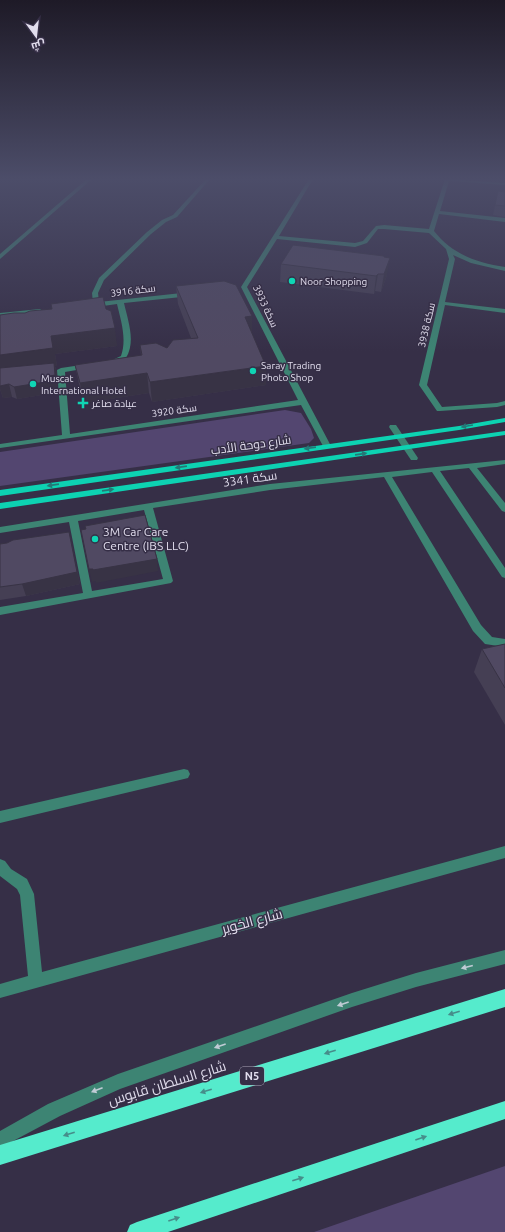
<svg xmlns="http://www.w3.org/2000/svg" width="505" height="1232" font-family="Ubuntu,Cairo,sans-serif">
<rect width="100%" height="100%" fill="#362f47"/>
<g fill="#534670">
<path d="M285 410 301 413 311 429 314 438 309 443 0 486V452Z"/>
<path d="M505 1166V1232H314Z"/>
</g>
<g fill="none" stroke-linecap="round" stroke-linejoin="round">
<g fill="#3d8473" fill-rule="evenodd">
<path d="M87 179H92L0 259V254Z"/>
<path d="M206 179H210L177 217 166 222 151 234 104 280 98 293 99 302 191 292 194 294 191 296 124 303C128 321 136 341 126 358L112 364H108V362L121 356C127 339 121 321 117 304L96 307 89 305 93 303 92 293 99 278 147 232 162 220 173 215Z"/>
<path d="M309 179H313L279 236 355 243 363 241 376 226 384 225 429 229 445 179 505 183V185L449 181 440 211 505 218V222L439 214 434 231C452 254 477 263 505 267V271L471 263 453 255 455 259 445 302 505 309V313L445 305 427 385 442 407 497 403 505 401V405L497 407 440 411H437L419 385 449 259 446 249 429 233 384 229H378L367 243 355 247 277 239 247 287 331 446 330 448H327L323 446 301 405 0 448V444L62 435 57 370 61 368 88 364 92 366 88 368 65 372 70 434 298 400 241 287Z"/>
<path d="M40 309 43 311 42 312 0 317V313Z"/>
<path d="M390 425H396L418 458 417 460H411L389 427Z"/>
<path d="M505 460V464L477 468 505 503V512L502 511 469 468 440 471 505 568V578L502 577 432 472 392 477 481 625 492 637 505 639V647L485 644 473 631 384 477 270 490 153 508 173 581 171 583 0 615V607L83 593 69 522 0 533V527L270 484ZM144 510 163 579 92 591 78 521Z"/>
<path d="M184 769 188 770 190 774 188 778 184 779 0 823V811Z"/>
<path d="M505 846V858L0 998V984L28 976 20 895 17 889 0 876V859L5 861 11 869 27 879 34 894 42 972Z"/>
<path d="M505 950V964L416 987 352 1007 120 1089 60 1116 0 1148V1131L48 1104 118 1074 352 993 416 973Z"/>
</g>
<g fill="#0dd2b2" fill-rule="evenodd">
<path d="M505 418V422L459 430 0 496V490L459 426Z"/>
<path d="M505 431V435L0 509V503Z"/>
</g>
<g fill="#55ebcc" fill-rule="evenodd">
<path d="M505 989V1007L0 1165V1145Z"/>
<path d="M505 1101V1119L168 1232H127L130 1225 137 1222Z"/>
</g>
</g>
<g fill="#453f54">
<path d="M498 191 505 192V217L493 215Z"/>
<path d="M384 256 387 275 381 292 375 291 374 294 280 282 281 264Z"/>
<path d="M176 286 252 334 266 385 152 402 149 393 84 403 79 384 75 365 141 356 140 345 167 348 191 338 178 304Z"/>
<path d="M106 309 117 346 55 354 57 366H55L57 375V387L53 388 48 394 17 399 12 397 3 398 0 389V315L25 313Z"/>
<path d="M69 532 80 584 26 596 0 600V544Z"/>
<path d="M505 644V725L474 672 482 649Z"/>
</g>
<g fill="#383345">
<path d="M390 258 387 275 381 292 384 274Z"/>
<path d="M378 274 375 291 374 294 376 276Z"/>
<path d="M252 316V334L245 317Z"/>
<path d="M115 328 117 346 55 354 57 366H55L57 375V387L53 388 48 394 17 399 14 387 0 372V355L51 336Z"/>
<path d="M266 366V385L152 402 150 382Z"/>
<path d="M147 373 149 393 84 403 80 383Z"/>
<path d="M9 384 12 397 3 398 0 389V386Z"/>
<path d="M69 532 80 584 26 596 22 584Z"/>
<path d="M157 559 158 571 96 583V581L92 582 89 569Z"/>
</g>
<g fill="#504962" stroke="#383345">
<path d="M498 191 505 192V206L495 205Z"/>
<path d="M293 245 384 256V257L390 258 384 274H378L376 276 281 264Z"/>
<path d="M224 281 236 285 252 316 245 317 266 366 150 382 147 373 80 383 75 365 142 355 140 345 156 343 167 348 173 340 198 338 176 286Z"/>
<path d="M103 297 106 309 111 311 115 328 51 336 53 348 0 355V315L14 313H25L30 311 52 309 51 304Z"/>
<path d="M54 363 55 375 50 376 45 382 14 387 9 384 0 386V368Z"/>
<path d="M145 515 157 559 93 570V569H89L81 530 86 529 85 526Z"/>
<path d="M69 532 77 572 22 584 0 587V544L7 543 13 540Z"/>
<path d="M505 644V688L482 649Z"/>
</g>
<defs><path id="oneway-solid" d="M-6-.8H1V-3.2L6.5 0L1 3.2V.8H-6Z"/></defs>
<g fill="#247877">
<use href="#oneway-solid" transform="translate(467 426) rotate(170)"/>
<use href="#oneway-solid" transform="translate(310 448) rotate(172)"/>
<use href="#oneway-solid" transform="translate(361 454) rotate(-8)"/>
<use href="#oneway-solid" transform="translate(181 467) rotate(172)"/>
<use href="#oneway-solid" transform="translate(53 485) rotate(172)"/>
<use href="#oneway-solid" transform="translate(108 490) rotate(-8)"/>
</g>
<g fill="#c0cbd5">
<use href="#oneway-solid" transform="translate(467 967) rotate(166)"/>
<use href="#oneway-solid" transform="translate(343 1004) rotate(161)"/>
<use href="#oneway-solid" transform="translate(220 1046) rotate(161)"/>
<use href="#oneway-solid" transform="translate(97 1090) rotate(159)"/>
</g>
<g fill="#468d8a">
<use href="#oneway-solid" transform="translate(454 1013) rotate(163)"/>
<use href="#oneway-solid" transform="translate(330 1052) rotate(163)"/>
<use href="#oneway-solid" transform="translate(206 1091) rotate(163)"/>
<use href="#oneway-solid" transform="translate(69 1134) rotate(163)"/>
<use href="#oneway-solid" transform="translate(421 1138) rotate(-19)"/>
<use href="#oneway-solid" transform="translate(298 1179) rotate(-18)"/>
<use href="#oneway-solid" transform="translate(174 1219) rotate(-19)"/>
</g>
<linearGradient id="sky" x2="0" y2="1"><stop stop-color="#1e1a27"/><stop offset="0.51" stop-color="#4c4d69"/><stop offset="1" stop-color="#4c4d69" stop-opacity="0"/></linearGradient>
<rect width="505" height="351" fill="url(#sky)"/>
<g fill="#0fd5b4" stroke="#362f47" stroke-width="1.5">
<circle cx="292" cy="281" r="4"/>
<circle cx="253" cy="371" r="4"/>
<circle cx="33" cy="384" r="4"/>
<path d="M81 397h4v4h4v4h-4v4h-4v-4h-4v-4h4z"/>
<circle cx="95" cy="539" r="4"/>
</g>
<g text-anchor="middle" stroke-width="3" stroke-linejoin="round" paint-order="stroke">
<g font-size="10" fill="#e1dded" stroke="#362f47" text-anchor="start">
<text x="300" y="285">Noor Shopping</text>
<text x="261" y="369">Saray Trading<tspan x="261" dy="12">Photo Shop</tspan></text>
<text x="41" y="382">Muscat<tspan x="41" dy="12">International Hotel</tspan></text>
<text x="92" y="407">عيادة صاغر</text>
</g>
<g font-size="10" fill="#e1dded" stroke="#362f47">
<text transform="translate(133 290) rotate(-7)" y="4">سكة 3916</text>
<text transform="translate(266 306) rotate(65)" y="4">سكة 3933</text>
<text transform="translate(426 325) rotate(-77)" y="4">سكة 3938</text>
<text transform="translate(174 410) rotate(-8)" y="4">سكة 3920</text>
</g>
<rect fill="#362f47" stroke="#aea9bb" stroke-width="1" x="240" y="1067" width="24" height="18" rx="3"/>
<g font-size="11" font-weight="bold" fill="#e1dded">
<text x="252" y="1080">N5</text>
</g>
<g font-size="12" fill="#e1dded" stroke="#362f47">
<text transform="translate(251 445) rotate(-8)" y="4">شارع دوحة الأدب</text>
<text transform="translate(250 479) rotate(-8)" y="4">سكة 3341</text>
</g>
<g font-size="12" fill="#e1dded" stroke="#362f47" text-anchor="start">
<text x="103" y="536">3M Car Care<tspan x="103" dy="14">Centre (IBS LLC)</tspan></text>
</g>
<g font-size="14" fill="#e1dded" stroke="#362f47">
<text transform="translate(252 921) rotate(-15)" y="5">شارع الخوير</text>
<text transform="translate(167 1083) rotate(-17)" y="5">شارع السلطان قابوس</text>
</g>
</g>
<g transform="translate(36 36) rotate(165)" stroke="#362f47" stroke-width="3" paint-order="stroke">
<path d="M0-3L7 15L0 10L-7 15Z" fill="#e1dded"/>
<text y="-6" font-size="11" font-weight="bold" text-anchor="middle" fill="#e1dded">ش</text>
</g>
</svg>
